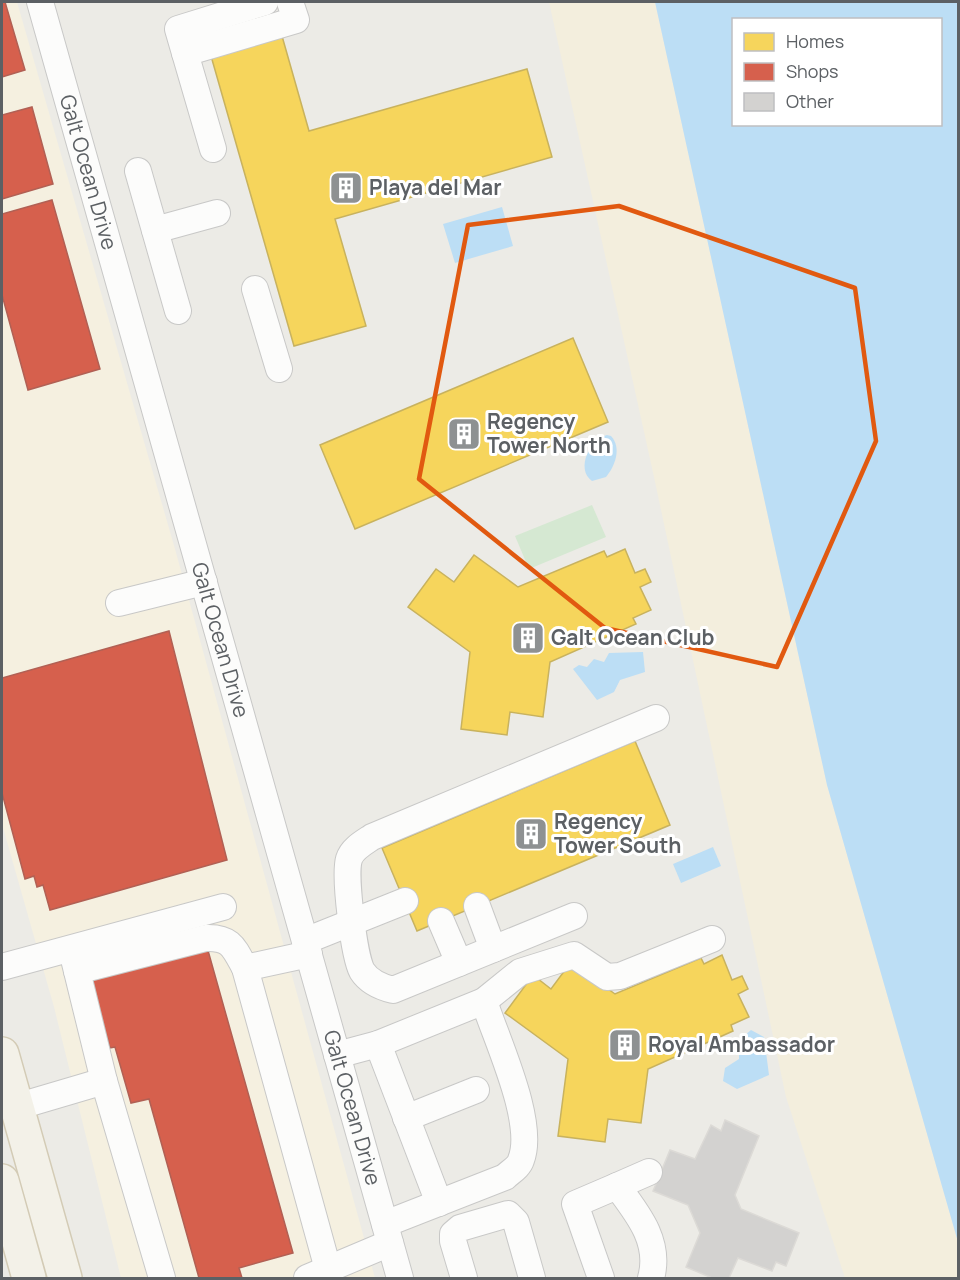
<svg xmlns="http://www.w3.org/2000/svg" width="960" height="1280" font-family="Manrope,sans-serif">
<rect width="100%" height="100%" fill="#ecebe6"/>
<path fill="#f5f0e0" d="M2 2H17L175 549 375 1278H121L54 1007 2 824Z"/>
<path fill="#d5e8d2" d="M592 505 606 537 529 569 515 536Z"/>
<path fill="#f3eedd" d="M549 2H655L827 785 958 1242V1278H845L786 1097 654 477Z"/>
<g fill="#bcdef5" fill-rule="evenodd">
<path d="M655 2H958V1242L827 785ZM734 20H940V124H734Z"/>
<path d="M502 207 513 246 455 263 443 224Z"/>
<path d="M607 435 611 436C622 448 615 466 606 477L592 481C575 469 590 439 607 435Z"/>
<path d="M643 652 645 672 620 680 614 692 597 700 573 669 579 665 587 667 594 659 604 662 609 653Z"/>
<path d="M713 847 721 866 681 883 673 864Z"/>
<path d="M751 1030 764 1037 769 1075 737 1089 723 1081 725 1068 739 1059V1040Z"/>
</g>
<g fill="#f6d55c" stroke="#c8b25e" stroke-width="1.5">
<path d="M282 36 309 131 527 69 552 157 335 219 366 326 294 346 211 56Z"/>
<path d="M573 338 608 422 355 529 320 445Z"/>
<path d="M625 549 635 573 645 569 651 582 640 587 651 610 633 618 636 624 550 662 543 717 510 712 507 735 461 729 470 652 408 607 436 569 454 582 474 555 518 587 604 551 607 557Z"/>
<path d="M635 741 670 825 417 931 382 848Z"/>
<path d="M722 955 732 980 742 976 748 989 738 994 749 1017 731 1025 733 1031 648 1069 641 1123 608 1119 605 1142 558 1136 568 1059 505 1013 533 975 551 989 571 962 615 994 701 958 704 964Z"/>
</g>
<g fill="#d6604d" stroke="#b16054" stroke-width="1.5">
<path d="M2 2H5L25 70 2 77Z"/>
<path d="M32 107 53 184 2 199V115Z"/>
<path d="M52 200 100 369 28 390 2 295V214Z"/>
<path d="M169 631 227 860 50 910 43 885 37 887 34 876 25 879 2 793V678Z"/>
<path d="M207 947 293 1253 239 1268 242 1278H199L149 1099 131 1103 115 1047 110 1048 91 980Z"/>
</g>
<path fill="#d3d2d0" stroke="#dcdad6" stroke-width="1.5" d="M725 1120 759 1136 735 1195 741 1209 799 1233 786 1266 776 1262 772 1271 738 1258 729 1278H712L686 1267 700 1233 688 1205 653 1191 670 1150 695 1159 711 1125 721 1131Z"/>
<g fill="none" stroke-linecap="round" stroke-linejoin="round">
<defs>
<g id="minor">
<path id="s1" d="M40 2 400 1278"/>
<path d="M185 53 296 20 290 2"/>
<path d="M213 149 178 29 265 2"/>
<path d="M138 171 178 311"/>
<path d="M155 230 217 213"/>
<path d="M255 289 279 369"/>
<path d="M119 603 204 582"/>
<path d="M477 906 493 949"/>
<path d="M574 916 393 990C381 987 369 982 362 971 354 956 344 876 349 859 352 849 363 843 372 837L656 718"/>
<path d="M441 921 459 963"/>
<path d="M305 941 405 901"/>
<path d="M309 954 245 968 328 1269"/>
<path d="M73 955 104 1081"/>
<path d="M2 967 223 907"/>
<path d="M77 971 206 938C231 937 234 948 245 968"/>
<path d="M484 1001 520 972 574 955 607 977 620 976 712 939"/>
<path d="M378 1044 439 1203"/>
<path d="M337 1055 378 1044 484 1001C496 1039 536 1122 521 1160 519 1167 510 1172 505 1177L385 1224"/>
<path d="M16 1107 104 1081 162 1278"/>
<path d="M406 1118 476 1090"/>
<path d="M649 1172 617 1186C638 1214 661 1242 651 1278"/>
<path d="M307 1278 390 1243"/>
<path d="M464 1278 453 1241V1234L460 1228 508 1214 516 1222 532 1278"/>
<path d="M601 1278 575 1204 617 1186"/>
</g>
<g id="major">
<path d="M2 1054 65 1278"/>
<path d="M2 1181 29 1278"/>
</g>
</defs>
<use href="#minor" stroke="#c8c8c7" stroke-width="28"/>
<use href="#major" stroke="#d3cbb5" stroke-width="36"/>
<use href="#minor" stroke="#fcfcfb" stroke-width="26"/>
<use href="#major" stroke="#f3f1e8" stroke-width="33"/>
</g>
<path fill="none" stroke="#e15910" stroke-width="4.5" stroke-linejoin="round" d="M619 206 855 288 876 441 777 667 605 628 419 479 468 225Z"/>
<defs>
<symbol id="building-square" viewBox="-11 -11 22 22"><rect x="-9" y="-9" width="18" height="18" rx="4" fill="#8e9192" stroke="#fff"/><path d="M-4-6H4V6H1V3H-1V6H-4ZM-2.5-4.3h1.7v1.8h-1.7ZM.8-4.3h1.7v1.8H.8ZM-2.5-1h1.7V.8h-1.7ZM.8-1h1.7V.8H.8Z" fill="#fff"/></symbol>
</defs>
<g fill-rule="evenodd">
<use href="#building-square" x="327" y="169" width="38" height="38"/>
<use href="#building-square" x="445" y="415" width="38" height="38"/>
<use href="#building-square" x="509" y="619" width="38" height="38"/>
<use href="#building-square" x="512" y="815" width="38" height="38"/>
<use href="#building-square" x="606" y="1026" width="38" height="38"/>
</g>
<g text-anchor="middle" stroke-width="6" stroke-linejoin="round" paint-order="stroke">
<g font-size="21" fill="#5c6064" stroke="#fff">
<text dy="7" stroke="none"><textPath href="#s1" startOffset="177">Galt Ocean Drive</textPath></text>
<text dy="7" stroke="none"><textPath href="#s1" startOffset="663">Galt Ocean Drive</textPath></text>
<text dy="7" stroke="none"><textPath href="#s1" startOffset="1149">Galt Ocean Drive</textPath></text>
</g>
<g font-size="21" font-weight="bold" fill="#5c6064" stroke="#fff" text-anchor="start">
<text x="369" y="195">Playa del Mar</text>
<text x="487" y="429">Regency<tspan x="487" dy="24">Tower North</tspan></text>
<text x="551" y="645">Galt Ocean Club</text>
<text x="554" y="829">Regency<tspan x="554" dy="24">Tower South</tspan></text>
<text x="648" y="1052">Royal Ambassador</text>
</g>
</g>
<rect width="960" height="1280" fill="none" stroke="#5c6064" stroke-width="6"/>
<rect x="732" y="18" width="210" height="108" fill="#ffffff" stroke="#bebfc1" stroke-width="1.5"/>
<rect x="744" y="33" width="30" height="18" fill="#f6d55c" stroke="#bebfc1" stroke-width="1.5"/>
<text x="786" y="48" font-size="18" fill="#5c6064">Homes</text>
<rect x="744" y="63" width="30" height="18" fill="#d6604d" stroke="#bebfc1" stroke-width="1.5"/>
<text x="786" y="78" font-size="18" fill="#5c6064">Shops</text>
<rect x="744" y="93" width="30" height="18" fill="#d3d2d0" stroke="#bebfc1" stroke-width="1.5"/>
<text x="786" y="108" font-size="18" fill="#5c6064">Other</text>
</svg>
